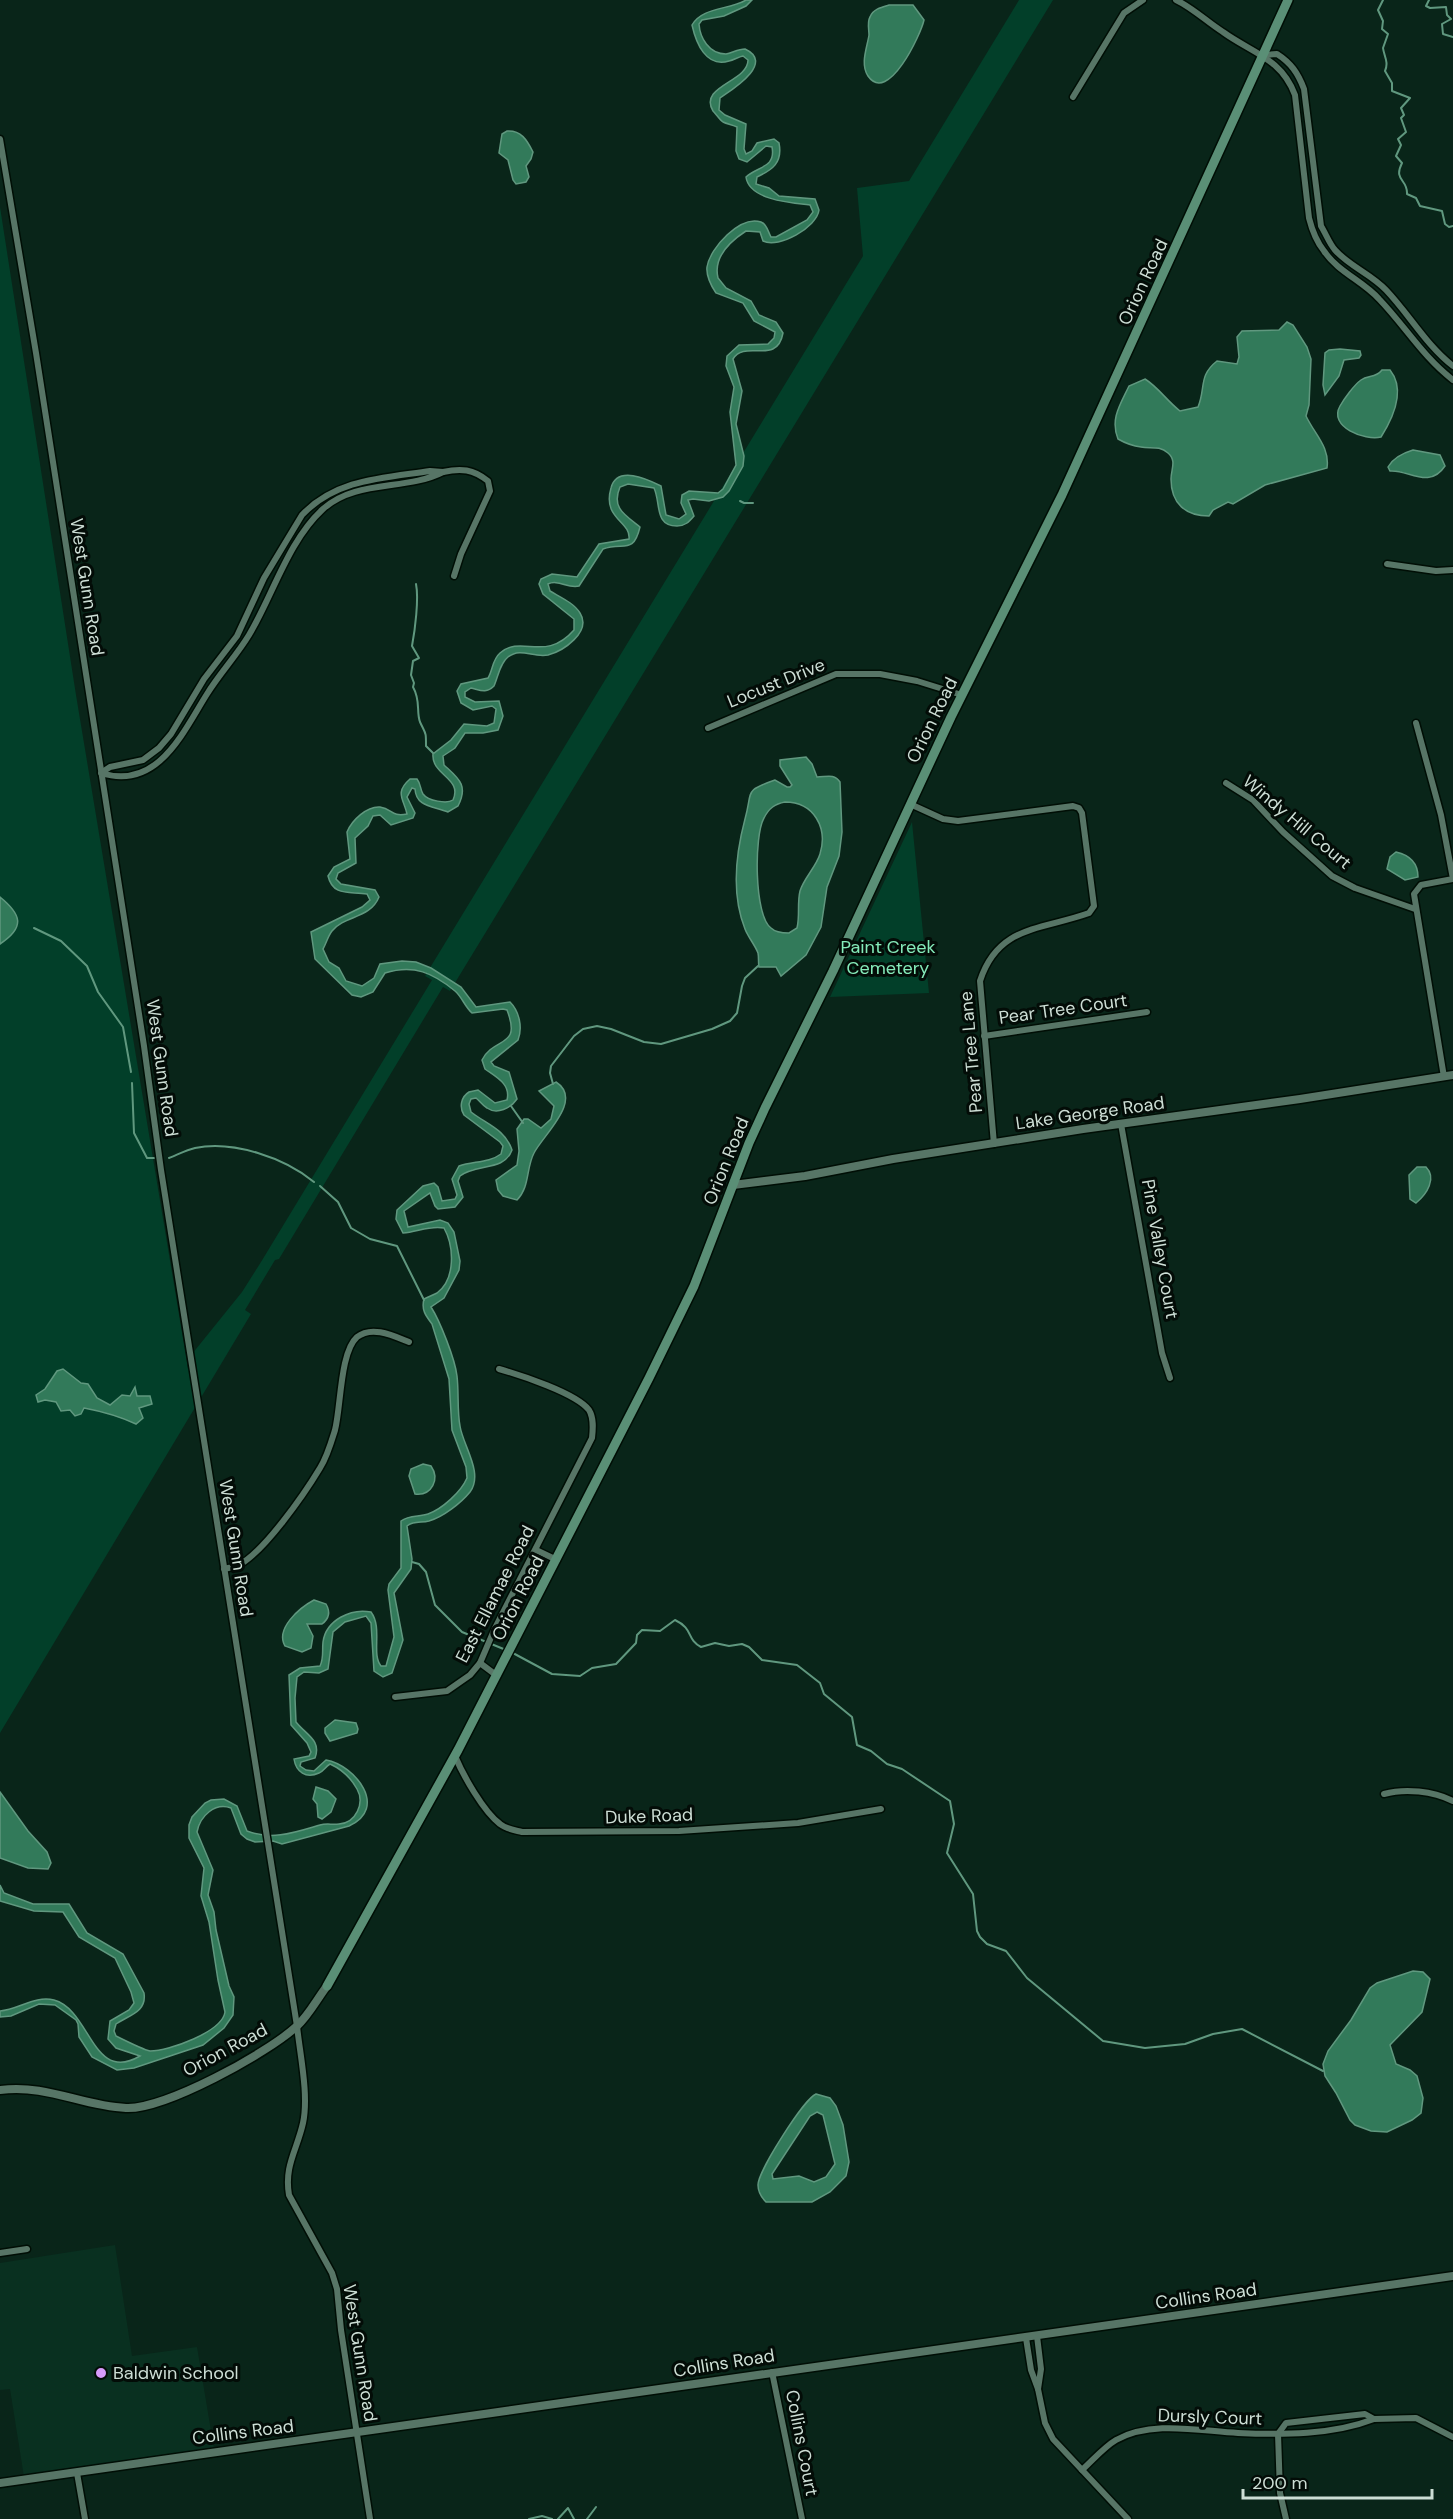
<svg xmlns="http://www.w3.org/2000/svg" width="1453" height="2519" font-family="'DM Sans',sans-serif">
<rect width="100%" height="100%" fill="#092519"/>
<path fill="#093020" d="M115 2245 132 2356 197 2347 214 2449 24 2477 10 2389 0 2390V2263Z"/>
<g fill="#023f29">
<path d="M1019 0H1053L450 991 443 987 279 1259 275 1260 245 1310 251 1314 0 1733V207L76 695 188 1369 193 1360 192 1354 242 1292 261 1262 432 980 425 976 863 256 857 188 909 181Z"/>
<path d="M912 822 929 993 830 997Z"/>
</g>
<g fill="#327a5a" stroke="#60987f" stroke-width="1.5" fill-rule="evenodd">
<path d="M746 0H752L746 6 724 16 702 20 699 24C700 38 709 54 726 54 732 53 738 49 745 49 775 63 733 89 720 98L719 110 725 115 746 124 744 149 746 154 752 151 757 143 774 139 779 143C783 163 772 170 757 177L756 184 769 188 779 196 815 199 819 210C817 227 779 249 763 241L760 232 746 231C729 242 713 257 718 278L726 288 751 301 759 315 776 322 783 333C777 366 745 339 733 359L742 391 736 424 744 456 743 466 729 491 723 497 709 501 693 499 688 500 694 516C689 522 685 526 677 526 654 526 661 503 654 488L628 484 620 487C611 508 625 515 640 527 633 556 623 541 603 549L579 586C568 589 558 579 548 584L550 591C560 597 574 603 580 613 592 632 563 651 548 655 533 658 521 647 508 657 500 663 498 677 494 686 486 694 480 690 471 688L465 692V697L475 702 499 701 503 716 498 730 483 733H465L455 748 443 756 444 765C458 778 469 785 458 806L448 812C433 806 416 807 415 789L412 788 407 797 415 813 413 818 391 825 380 815 373 816 368 826 355 838 356 863 338 873 336 879 341 884 375 890 379 897C370 919 345 915 332 931 328 936 326 944 323 949L329 962 339 968 346 981 362 986 374 978 380 964 402 961 416 962 431 968 461 987 476 1007 510 1002C519 1011 523 1027 518 1040L491 1062 494 1066 509 1072 517 1099C511 1108 497 1115 487 1108 482 1105 480 1101 476 1098L471 1099 469 1104 471 1112C486 1124 505 1129 512 1150 504 1172 476 1163 460 1176L458 1181 463 1197 455 1207 438 1209 435 1206 430 1193 404 1211 408 1227 440 1220 448 1223 454 1232 460 1261 459 1270 444 1298 431 1307C440 1321 455 1359 457 1376 459 1392 457 1410 460 1426 463 1446 484 1473 470 1492 461 1503 443 1517 429 1521 421 1523 413 1521 407 1526L412 1559 411 1569 394 1593 403 1640 392 1673 383 1677 374 1671 371 1623 366 1616 345 1622 333 1632 328 1669 319 1673 304 1672 297 1677 295 1698 296 1722C305 1734 322 1740 315 1758L301 1762 300 1766 306 1770 314 1771 326 1760C355 1765 389 1808 349 1826L282 1844 273 1841 255 1842 247 1839 241 1834 231 1808C215 1802 200 1816 197 1832L213 1870 208 1895 214 1912 216 1930 229 1986 234 1997 233 2015 224 2028 203 2045 134 2068 117 2070 92 2057 79 2037 78 2024 76 2020 55 2005 39 2004 11 2016 0 2017V2011C18 2010 35 1995 54 2000 91 2010 92 2084 140 2056L116 2048 108 2039 110 2021 129 2010 134 2003 131 1992 115 1958 79 1937 63 1912 34 1911 0 1901V1885L4 1893 33 1904H69L87 1933 123 1954 144 1993C147 2012 129 2015 116 2024L114 2031 116 2036C124 2040 144 2050 150 2051 169 2051 222 2032 225 2012L218 1980 209 1922 201 1896 204 1868 189 1838V1825L192 1817 205 1803 211 1800 224 1799 237 1806 247 1831C272 1841 296 1832 320 1825 327 1823 332 1825 339 1824 356 1823 365 1803 357 1789 351 1778 341 1769 330 1764 325 1767 324 1771 319 1773 306 1779 296 1772 294 1759L309 1756 311 1752 307 1743 291 1725 289 1675 300 1668 320 1666C324 1658 322 1651 323 1642 326 1620 351 1608 371 1612 383 1628 371 1654 381 1666H386L394 1637 388 1590 389 1584 401 1568V1521C409 1515 419 1517 428 1514 442 1509 461 1492 467 1478L466 1467 452 1430 449 1379 432 1324C426 1316 421 1310 424 1299 428 1297 433 1295 437 1293 456 1279 454 1246 444 1228 430 1225 417 1232 403 1233L396 1219 397 1210 423 1186 434 1183 438 1187 442 1201 455 1199 457 1195 452 1179 459 1166C473 1161 489 1163 501 1154L503 1146 500 1142 464 1115C459 1107 461 1097 469 1092L478 1090 495 1103 507 1100C511 1084 496 1077 485 1069L482 1060C494 1036 522 1049 507 1010L503 1009 472 1013C465 1007 462 997 455 991 433 973 414 964 385 973L373 992 361 997 352 995 315 959 311 932 362 907 370 900 367 894C350 891 333 897 328 876L334 867 350 859 347 832C352 820 367 806 380 807 393 809 391 817 407 814 404 799 394 793 410 779H417C421 784 420 789 423 794 428 801 447 804 453 800 463 778 431 775 433 754L451 740 464 724 487 726 494 723 496 709 492 706 473 710 461 703 457 691 461 684 488 678C493 670 492 660 500 653 522 634 545 663 574 630V619L543 594 539 584 541 579 552 574 577 577 599 544 629 539C631 521 602 519 611 488 617 465 647 479 661 486L666 515 679 519 686 514 681 503 682 495 689 491 718 493 723 489 736 465 730 412 734 387 726 366 727 356 739 345 768 344 774 338 775 332 754 321 743 303 716 293C711 286 706 275 707 267 710 248 740 215 761 222 767 224 768 232 771 237H776L807 220 813 212 810 205C792 203 749 200 746 177 758 166 776 168 772 147L766 146 747 162 739 159 736 151 737 127C733 125 727 124 723 122 720 120 716 114 713 111 698 86 748 82 748 60L743 56C738 57 734 60 729 61 706 68 696 43 692 25 702 7 729 10 746 0Z"/>
<path d="M889 5H913L924 20C921 34 888 105 868 76 860 64 867 48 869 35 869 30 867 22 870 17 873 9 882 7 889 5Z"/>
<path d="M507 131C521 130 527 140 533 152L531 159 526 166 529 177 526 182 516 184 513 180 508 160 499 153 502 134Z"/>
<path d="M1287 322 1293 325 1307 347 1311 359 1309 405 1306 416C1315 435 1330 447 1327 468L1265 485 1233 504 1228 502 1213 510 1209 516C1186 516 1171 504 1171 479 1171 469 1177 461 1168 453 1159 445 1150 449 1141 447 1133 446 1125 443 1118 439 1110 419 1120 405 1129 386L1145 379C1158 387 1167 401 1180 411L1198 407C1206 388 1198 376 1217 361L1237 364 1239 357 1237 337 1242 331 1279 330Z"/>
<path d="M1340 349 1360 351 1361 355 1359 358 1344 360 1339 376 1325 395 1323 385 1325 353 1329 350Z"/>
<path d="M1382 370H1390C1406 390 1393 418 1381 437 1365 441 1328 427 1340 406 1344 399 1354 385 1361 380 1368 375 1376 378 1382 370Z"/>
<path d="M1413 450 1440 455 1445 466C1429 490 1408 469 1390 471L1388 467C1393 458 1403 453 1413 450Z"/>
<path d="M806 757 812 764 817 777C826 777 834 773 840 782L842 832 839 856 827 887 821 927 806 955 781 976 776 967H759C758 962 759 958 758 953 755 945 748 937 745 929 731 894 736 853 745 819 753 791 743 791 775 780L787 787H790L792 785 780 766V760ZM785 802C814 802 828 828 820 854 816 867 804 878 800 891 797 903 800 916 797 928L789 933C783 933 775 932 771 928 754 916 754 835 764 818 769 808 775 804 785 802Z"/>
<path d="M1396 852C1409 855 1418 863 1418 877L1405 880 1387 869 1390 857Z"/>
<path d="M0 897C21 914 26 927 0 944Z"/>
<path d="M556 1082C584 1100 543 1135 534 1153 526 1168 530 1187 517 1200L503 1196 498 1190 496 1180 517 1165 519 1151 517 1129 524 1119H528L541 1128 551 1119 554 1106 539 1091Z"/>
<path d="M1417 1167H1426C1437 1178 1427 1194 1416 1203L1410 1199 1409 1175Z"/>
<path d="M63 1369 81 1383 88 1384 97 1398 110 1405 122 1395 130 1396 135 1387 137 1396H150L152 1404 139 1408 143 1418 136 1424C121 1417 100 1411 84 1408L81 1414 75 1416 70 1410 61 1411 56 1402 45 1400 38 1402 36 1395 45 1389 57 1371Z"/>
<path d="M423 1464 431 1466C440 1479 432 1496 415 1494L409 1476 411 1469Z"/>
<path d="M314 1600 326 1604C330 1611 330 1618 322 1624H307L313 1636 311 1648 302 1652 285 1646C275 1629 299 1608 314 1600Z"/>
<path d="M335 1720 356 1723 358 1729 357 1733 330 1741 325 1733V1728Z"/>
<path d="M316 1787 328 1791 336 1799 331 1812 322 1819 318 1817 317 1804 313 1799Z"/>
<path d="M0 1792 28 1831 47 1852 51 1863 48 1869 28 1868 0 1858Z"/>
<path d="M1413 1971 1423 1972 1430 1979 1422 2012 1390 2045 1396 2064 1410 2070 1417 2076 1423 2098 1421 2113 1412 2120 1387 2132 1371 2131 1355 2125 1350 2120 1336 2093 1325 2076 1323 2064 1328 2051 1351 2020 1370 1988 1377 1983Z"/>
<path d="M816 2094 830 2098 836 2106 843 2125 849 2162 846 2176 830 2192 812 2202H766C761 2197 758 2191 758 2185 758 2171 804 2099 816 2094ZM817 2112 823 2115 835 2164 826 2177 814 2182 799 2176 773 2179 772 2174 810 2116Z"/>
</g>
<g fill="none" stroke-linecap="round" stroke-linejoin="round">
<g stroke="#60987f" stroke-width="2">
<path d="M1383 0 1378 10 1383 21 1382 29 1388 34 1383 48C1384 56 1389 62 1385 71L1392 83V91L1410 98 1401 108 1404 115 1401 118 1406 132 1398 139 1401 145 1396 156 1402 163C1393 181 1408 179 1407 194L1416 198 1420 206 1442 211 1445 224 1449 227 1453 226"/>
<path d="M1429 0 1426 6 1430 8 1446 7 1447 15 1451 19 1442 24 1443 34 1453 37"/>
<path d="M740 501 744 503H753"/>
<path d="M416 584C419 599 415 630 412 646L419 658 413 661 411 675 414 683 413 687C421 701 416 711 420 722 426 735 426 731 426 746L433 753"/>
<path d="M34 928 61 941 87 966 98 992 123 1027 131 1072"/>
<path d="M132 1083 134 1133 147 1158H154"/>
<path d="M553 1084 550 1073 551 1066 574 1036 583 1029 597 1026 611 1029 644 1042 661 1044 712 1029 730 1021 737 1013 742 986 745 978 758 966"/>
<path d="M511 1106 523 1123"/>
<path d="M169 1158C177 1155 186 1150 195 1148 233 1140 285 1158 314 1182"/>
<path d="M320 1186 338 1202 351 1228 370 1239 397 1246 424 1300"/>
<path d="M412 1562 419 1564 426 1572 435 1605 462 1632 506 1650"/>
<path d="M511 1652 552 1674 580 1676 592 1668 616 1664 636 1643 637 1635 642 1630 660 1631 675 1620C694 1629 686 1639 701 1647L715 1643 729 1646 742 1644 749 1647 762 1660 797 1665 820 1683 824 1694 852 1717 857 1745 871 1751 887 1764 902 1769 950 1801 954 1824 947 1853 973 1894 977 1931 980 1937 987 1944 1006 1951 1027 1978 1103 2041 1145 2048 1185 2044 1213 2034 1242 2029 1323 2071"/>
<path d="M529 2519 542 2516 552 2519"/>
<path d="M558 2519 568 2508 574 2519"/>
<path d="M587 2519 596 2507"/>
</g>
<defs>
<g id="minor">
<path d="M1176 0C1193 8 1207 22 1223 32 1252 53 1281 58 1295 95L1309 218C1312 230 1316 241 1324 251 1338 272 1363 281 1379 299 1405 326 1423 357 1453 380"/>
<path d="M1264 55 1277 54C1291 63 1298 73 1304 89L1321 226C1326 234 1329 243 1335 250 1349 266 1371 274 1386 290 1409 314 1426 345 1453 366"/>
<path d="M1073 97 1124 13 1143 0"/>
<path d="M0 139 36 353 144 1046 161 1170 297 2026C300 2055 309 2095 303 2123 297 2150 284 2166 289 2195L332 2273 337 2289 341 2330 370 2519"/>
<path d="M430 471 443 472C406 491 356 479 323 509 288 541 273 595 249 635 237 655 220 673 207 694 183 732 158 791 101 773L110 767 143 760 159 748 171 734 204 679 237 636 264 578 302 515C336 479 383 478 430 471Z"/>
<path d="M443 472C461 468 473 469 488 481L490 491 461 554 454 576"/>
<path d="M1387 564 1436 571 1453 570"/>
<path d="M1416 723 1441 815 1453 879 1421 885 1414 894 1444 1077"/>
<path d="M708 728 836 674H880L917 681 962 695"/>
<path d="M1226 783 1253 800 1283 832 1332 876 1355 888 1415 909"/>
<path d="M910 804 943 819 958 821 1073 806 1079 808 1082 813 1094 906 1089 913C1042 930 998 925 980 981L994 1144"/>
<path d="M984 1036 1147 1012"/>
<path d="M1121 1124 1162 1353 1170 1378"/>
<path d="M536 1550 557 1560"/>
<path d="M224 1569C228 1568 234 1567 237 1566 263 1554 305 1493 320 1468 327 1457 331 1443 335 1430 341 1407 340 1352 357 1337 372 1325 394 1336 409 1342"/>
<path d="M480 1663 496 1675"/>
<path d="M395 1697 447 1691 470 1675 480 1663 495 1628 592 1438C593 1429 594 1418 589 1410 576 1393 520 1375 499 1369"/>
<path d="M455 1756C463 1775 483 1811 500 1824 506 1829 514 1830 522 1832L679 1831 798 1823 881 1809"/>
<path d="M1384 1794C1405 1788 1433 1791 1453 1801"/>
<path d="M0 2253 27 2249"/>
<path d="M1026 2338 1031 2370 1038 2389 1041 2369 1037 2336"/>
<path d="M772 2372 802 2519"/>
<path d="M1038 2389 1045 2423 1053 2439 1128 2519"/>
<path d="M1278 2434 1286 2423 1365 2414 1374 2419 1416 2418 1453 2437"/>
<path d="M1278 2434 1280 2493 1286 2519"/>
<path d="M1082 2470C1093 2460 1104 2447 1116 2440 1152 2420 1199 2431 1238 2433 1282 2435 1333 2435 1374 2419"/>
<path d="M77 2473 85 2519"/>
</g>
<g id="tertiary">
<path d="M733 1185 805 1176 893 1159 1083 1129 1300 1099 1453 1075"/>
<path d="M0 2090C48 2084 81 2106 126 2108 164 2110 268 2053 297 2026 309 2015 317 1999 327 1986"/>
<path d="M0 2483 1453 2276"/>
</g>
<path id="secondary" d="M327 1986 458 1750 649 1378 694 1286 749 1143 765 1108 833 971 951 717 1062 495 1288 0"/>
</defs>
<use href="#minor" stroke="#000e05" stroke-width="9"/>
<use href="#tertiary" stroke="#000e05" stroke-width="11"/>
<use href="#secondary" stroke="#000e05" stroke-width="12"/>
<use href="#minor" stroke="#577566" stroke-width="6"/>
<use href="#tertiary" stroke="#577566" stroke-width="8"/>
<use href="#secondary" stroke="#5a8f76" stroke-width="9"/>
</g>
<circle fill="#d69bfa" stroke="#030c07" stroke-width="2" cx="101" cy="2373" r="6"/>
<g text-anchor="middle" stroke-width="6" stroke-linejoin="round" paint-order="stroke">
<g font-size="18" fill="#cdded5" stroke="#030c07">
<text transform="translate(1143 282) rotate(-65)" y="6">Orion Road</text>
<text transform="translate(87 587) rotate(81)" y="6">West Gunn Road</text>
<text transform="translate(776 683) rotate(-22)" y="6">Locust Drive</text>
<text transform="translate(932 720) rotate(-64)" y="6">Orion Road</text>
<text transform="translate(1297 822) rotate(40)" y="6">Windy Hill Court</text>
<text transform="translate(1063 1009) rotate(-8)" y="6">Pear Tree Court</text>
<text transform="translate(971 1052) rotate(-95)" y="6">Pear Tree Lane</text>
<text transform="translate(162 1068) rotate(82)" y="6">West Gunn Road</text>
<text transform="translate(1090 1113) rotate(-8)" y="6">Lake George Road</text>
<text transform="translate(726 1161) rotate(-68)" y="6">Orion Road</text>
<text transform="translate(1160 1249) rotate(80)" y="6">Pine Valley Court</text>
<text transform="translate(236 1548) rotate(81)" y="6">West Gunn Road</text>
<text transform="translate(495 1594) rotate(-63)" y="6">East Ellamae Road</text>
<text transform="translate(518 1598) rotate(-63)" y="6">Orion Road</text>
<text transform="translate(649 1816) rotate(-2)" y="6">Duke Road</text>
<text transform="translate(225 2050) rotate(-28)" y="6">Orion Road</text>
<text transform="translate(1206 2296) rotate(-8)" y="6">Collins Road</text>
<text transform="translate(360 2353) rotate(81)" y="6">West Gunn Road</text>
<text transform="translate(724 2363) rotate(-9)" y="6">Collins Road</text>
<text transform="translate(1210 2417) rotate(2)" y="6">Dursly Court</text>
<text transform="translate(243 2432) rotate(-7)" y="6">Collins Road</text>
<text transform="translate(802 2443) rotate(79)" y="6">Collins Court</text>
</g>
<g font-size="18" fill="#85ebba" stroke="#030c07">
<text x="888" y="953">Paint Creek<tspan x="888" dy="21">Cemetery</tspan></text>
</g>
<g font-size="18" fill="#cdded5" stroke="#030c07" text-anchor="start">
<text x="113" y="2379">Baldwin School</text>
</g>
</g>
<path d="M1243 2489v9h189v-9" fill="none" stroke="#cdded5" stroke-width="3"/>
<text x="1252" y="2489" font-size="18" fill="#cdded5" stroke="#030c07" stroke-width="4.5" paint-order="stroke">200 m</text>
</svg>
